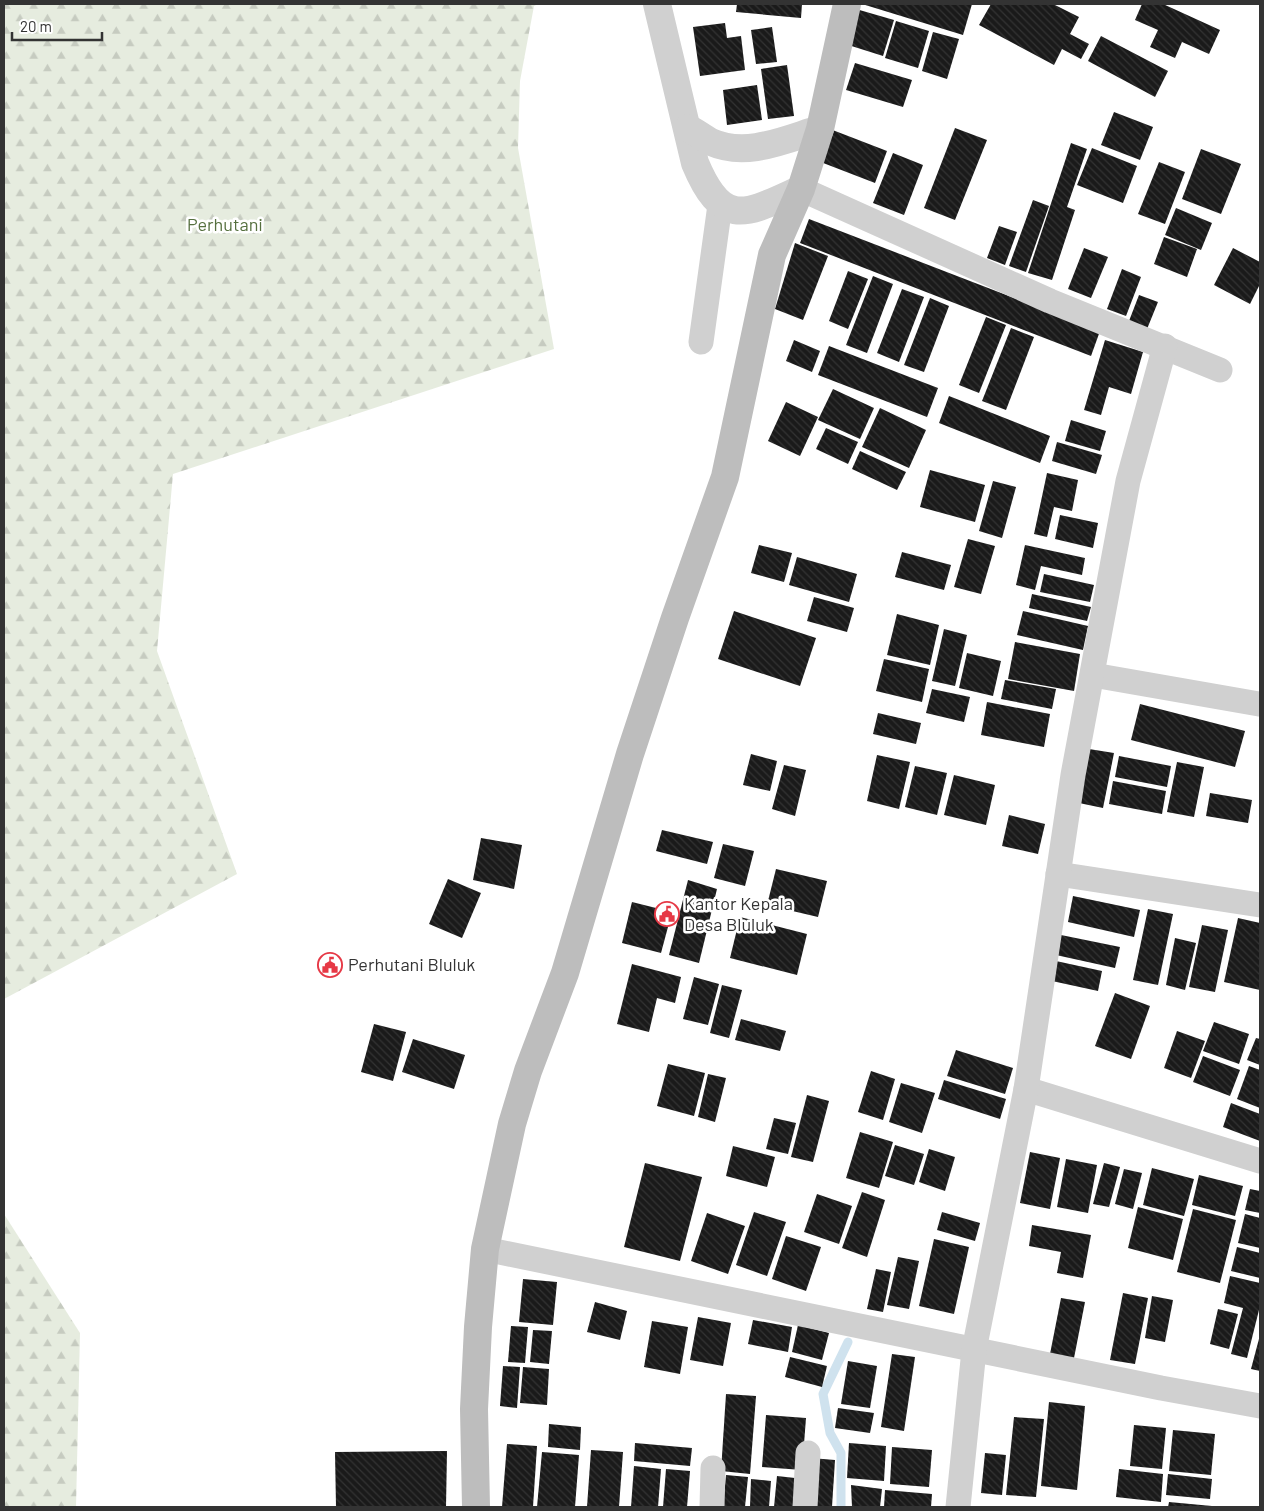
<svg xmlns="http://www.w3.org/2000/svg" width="1264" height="1511" font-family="Barlow,sans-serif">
<defs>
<pattern id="forest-firs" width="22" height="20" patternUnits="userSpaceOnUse" patternTransform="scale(1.25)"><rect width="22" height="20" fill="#e6ecdf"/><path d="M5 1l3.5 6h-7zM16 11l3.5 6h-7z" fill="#c6cbc0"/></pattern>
<pattern id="building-back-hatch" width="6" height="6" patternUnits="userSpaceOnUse" patternTransform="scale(1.25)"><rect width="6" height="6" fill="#1a1a1a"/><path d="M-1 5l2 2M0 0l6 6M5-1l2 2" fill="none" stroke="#333"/></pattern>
</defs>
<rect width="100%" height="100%" fill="#fff"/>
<g fill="url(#forest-firs)">
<path d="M4 4H538L534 6 520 81 518 148 554 349 173 474 157 651 237 874 4 999Z"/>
<path d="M4 1214 80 1333 76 1507H4Z"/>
</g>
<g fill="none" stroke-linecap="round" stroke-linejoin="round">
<path stroke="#cfe2ee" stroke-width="9" d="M841 1507V1453L830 1433 823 1394 848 1342"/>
</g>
<g fill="url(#building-back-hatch)">
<path d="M737 4H802L801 18 736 12Z"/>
<path d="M862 4H972L963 35Z"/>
<path d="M991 4H1053L1079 17 1070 34 1089 44 1081 59 1062 49 1054 65 979 25Z"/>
<path d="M1142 4H1163L1220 30 1209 54 1182 42 1175 58 1150 47 1158 30 1135 20Z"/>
<path d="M856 9 894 20 883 56 842 43Z"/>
<path d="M896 21 929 31 918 68 885 58Z"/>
<path d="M725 23 727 38 741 36 745 70 700 76 693 27Z"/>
<path d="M772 27 777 62 756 64 751 30Z"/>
<path d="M933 32 959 39 947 79 922 71Z"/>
<path d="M1101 36 1168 71 1155 97 1088 61Z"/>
<path d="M855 63 912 80 903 107 846 90Z"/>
<path d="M787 65 794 116 768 119 761 69Z"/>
<path d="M757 85 762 120 727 125 723 90Z"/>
<path d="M1114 112 1153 127 1140 160 1101 145Z"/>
<path d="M955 128 987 140 955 220 924 208Z"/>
<path d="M830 129 887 151 875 183 818 161Z"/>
<path d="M1071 143 1087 149 1067 207 1075 210 1052 280 1028 273Z"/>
<path d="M1092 148 1137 166 1123 203 1077 185Z"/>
<path d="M1201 149 1241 164 1221 214 1182 199Z"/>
<path d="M893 153 923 165 904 215 873 203Z"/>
<path d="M1159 162 1185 172 1165 224 1138 214Z"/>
<path d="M1033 200 1049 206 1026 272 1009 266Z"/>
<path d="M1176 208 1212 223 1201 250 1165 235Z"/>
<path d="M809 219 1100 331 1091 356 800 243Z"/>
<path d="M999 226 1017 232 1005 265 987 258Z"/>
<path d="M1164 237 1197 249 1187 277 1154 264Z"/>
<path d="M795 243 828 256 803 320 775 309Z"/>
<path d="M1084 248 1108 257 1091 298 1068 289Z"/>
<path d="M1233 248 1260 262V284L1250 304 1214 285Z"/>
<path d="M1122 269 1141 277 1126 316 1107 309Z"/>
<path d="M848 271 868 279 848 329 829 321Z"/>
<path d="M873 276 893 284 867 353 846 345Z"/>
<path d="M902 289 924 297 899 362 877 353Z"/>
<path d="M1139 295 1158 302 1147 329 1129 321Z"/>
<path d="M930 298 949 306 924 372 904 365Z"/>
<path d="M986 317 1006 325 979 393 959 385Z"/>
<path d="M1011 328 1034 337 1006 410 982 401Z"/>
<path d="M794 340 820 351 812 372 786 361Z"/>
<path d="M1105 340 1143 352 1131 394 1109 387 1101 415 1084 410Z"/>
<path d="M829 346 938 388 927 417 818 375Z"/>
<path d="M833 389 874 408 860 439 818 420Z"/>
<path d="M949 396 1050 436 1040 463 939 423Z"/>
<path d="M786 402 818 417 800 456 768 441Z"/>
<path d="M880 408 926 430 909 468 862 447Z"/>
<path d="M1071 420 1106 431 1100 451 1065 441Z"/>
<path d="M826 428 858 442 848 464 816 449Z"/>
<path d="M1057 442 1102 455 1096 474 1052 461Z"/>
<path d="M860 451 906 472 897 490 852 469Z"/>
<path d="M930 470 985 485 975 522 920 507Z"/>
<path d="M1047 473 1078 480 1072 511 1054 507 1047 537 1034 534Z"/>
<path d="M993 481 1016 487 1002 538 979 531Z"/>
<path d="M1060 515 1098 523 1093 548 1055 539Z"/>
<path d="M968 539 995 546 981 594 954 587Z"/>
<path d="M759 545 792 553 784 582 751 573Z"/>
<path d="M1025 545 1085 558 1082 575 1041 566 1035 590 1016 585Z"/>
<path d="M902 552 951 565 944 590 895 577Z"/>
<path d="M797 557 857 574 849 602 789 585Z"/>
<path d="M1044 574 1094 585 1090 602 1040 592Z"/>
<path d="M1032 594 1091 607 1087 621 1029 608Z"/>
<path d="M814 597 854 608 847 632 807 621Z"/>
<path d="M734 611 816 638 800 686 718 659Z"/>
<path d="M1023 611 1088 626 1083 650 1017 635Z"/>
<path d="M897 614 939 625 930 665 887 655Z"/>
<path d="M944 629 967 635 955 686 932 681Z"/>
<path d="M1015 642 1080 654 1074 691 1008 679Z"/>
<path d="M967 653 1001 661 993 696 959 688Z"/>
<path d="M884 659 929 669 922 702 876 691Z"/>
<path d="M1005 680 1056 689 1052 709 1001 699Z"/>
<path d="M932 689 970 697 964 722 926 713Z"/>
<path d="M987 702 1050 714 1044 747 981 735Z"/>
<path d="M1140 704 1245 731 1235 767 1131 740Z"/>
<path d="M878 713 921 723 916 744 873 734Z"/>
<path d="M1089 749 1114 753 1103 808 1079 803Z"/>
<path d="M751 754 777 761 770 791 743 785Z"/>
<path d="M877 755 910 762 899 809 867 801Z"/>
<path d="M1119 756 1171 766 1167 787 1115 777Z"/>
<path d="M1177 762 1204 767 1194 817 1167 812Z"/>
<path d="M784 765 806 770 795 816 772 809Z"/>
<path d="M915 766 947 773 937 815 905 807Z"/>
<path d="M954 775 995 785 986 825 944 815Z"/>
<path d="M1113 781 1166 791 1162 814 1109 804Z"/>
<path d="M1210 793 1252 800 1248 823 1206 816Z"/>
<path d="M1009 815 1045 824 1038 854 1002 846Z"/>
<path d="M662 830 713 842 707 864 656 851Z"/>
<path d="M481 838 522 845 514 889 473 880Z"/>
<path d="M723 844 754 851 745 886 714 878Z"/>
<path d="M776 869 827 881 818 917 767 905Z"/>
<path d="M448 879 481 893 462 938 429 924Z"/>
<path d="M688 880 717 889 699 963 669 955Z"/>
<path d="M1073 896 1140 910 1134 937 1068 922Z"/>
<path d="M632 902 672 912 661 953 622 943Z"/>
<path d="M1148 909 1173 914 1158 985 1133 980Z"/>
<path d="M740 917 807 934 797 975 730 958Z"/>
<path d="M1238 918 1260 923V990L1224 982Z"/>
<path d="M1202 925 1228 930 1215 992 1189 987Z"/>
<path d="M1061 935 1120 947 1115 968 1056 955Z"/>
<path d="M1175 938 1196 943 1185 990 1166 985Z"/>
<path d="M1056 961 1102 971 1098 991 1052 981Z"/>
<path d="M632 964 681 977 675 1003 657 998 649 1032 617 1024Z"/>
<path d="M694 977 719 984 708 1025 683 1019Z"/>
<path d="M722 985 742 990 729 1038 710 1033Z"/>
<path d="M1115 993 1150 1006 1131 1059 1095 1046Z"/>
<path d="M741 1019 786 1031 780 1051 735 1040Z"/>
<path d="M1214 1022 1249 1034 1239 1064 1203 1051Z"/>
<path d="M374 1024 406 1032 393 1081 361 1072Z"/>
<path d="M1177 1031 1205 1041 1191 1078 1164 1068Z"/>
<path d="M1256 1038 1260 1039V1065L1247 1060Z"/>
<path d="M413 1039 465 1055 454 1089 402 1072Z"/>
<path d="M956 1050 1013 1068 1005 1094 947 1076Z"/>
<path d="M1203 1056 1240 1070 1230 1096 1193 1082Z"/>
<path d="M668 1064 705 1073 694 1116 657 1106Z"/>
<path d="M1249 1066 1260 1070V1108L1237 1099Z"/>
<path d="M871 1071 895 1079 883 1120 858 1112Z"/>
<path d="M708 1074 726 1078 715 1122 698 1117Z"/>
<path d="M944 1080 1006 1099 1000 1119 938 1099Z"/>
<path d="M901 1083 935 1093 922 1133 889 1122Z"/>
<path d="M807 1095 829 1101 813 1162 791 1157Z"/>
<path d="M1231 1103 1260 1114V1141L1223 1127Z"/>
<path d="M774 1118 796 1123 788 1154 766 1149Z"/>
<path d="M860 1132 893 1142 879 1188 846 1178Z"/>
<path d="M895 1145 924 1154 914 1185 885 1176Z"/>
<path d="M733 1146 775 1157 767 1187 726 1176Z"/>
<path d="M929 1149 955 1157 945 1191 919 1182Z"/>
<path d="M1030 1152 1060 1158 1050 1209 1020 1203Z"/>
<path d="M1066 1159 1097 1165 1088 1213 1057 1207Z"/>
<path d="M645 1163 702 1177 680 1261 624 1247Z"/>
<path d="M1104 1163 1120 1167 1109 1207 1093 1204Z"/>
<path d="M1152 1168 1194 1179 1184 1216 1143 1205Z"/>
<path d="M1124 1169 1142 1173 1133 1209 1115 1204Z"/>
<path d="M1199 1175 1243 1186 1235 1216 1192 1205Z"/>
<path d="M1250 1189 1260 1191V1213L1245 1210Z"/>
<path d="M862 1192 885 1200 867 1257 842 1248Z"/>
<path d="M817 1194 852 1206 839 1244 804 1232Z"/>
<path d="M1138 1207 1183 1219 1173 1260 1128 1248Z"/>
<path d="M1193 1209 1236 1220 1220 1283 1177 1272Z"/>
<path d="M754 1212 786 1222 767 1276 736 1265Z"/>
<path d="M942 1212 980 1223 975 1241 937 1230Z"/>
<path d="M707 1213 745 1226 728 1274 691 1261Z"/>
<path d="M1245 1214 1260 1218V1248L1238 1243Z"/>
<path d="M1032 1225 1091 1235 1083 1278 1057 1273 1061 1252 1029 1246Z"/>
<path d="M786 1236 821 1247 806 1291 772 1279Z"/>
<path d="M934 1239 969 1247 954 1314 919 1306Z"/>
<path d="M1237 1247 1260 1253V1278L1231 1271Z"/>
<path d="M898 1257 919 1261 909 1309 887 1305Z"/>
<path d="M876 1269 891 1272 883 1312 867 1309Z"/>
<path d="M1230 1276 1260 1283V1306L1247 1358 1231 1354 1243 1308 1224 1303Z"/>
<path d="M523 1279 557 1282 553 1325 519 1322Z"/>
<path d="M1123 1293 1148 1298 1135 1364 1110 1360Z"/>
<path d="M1152 1296 1173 1300 1165 1342 1145 1338Z"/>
<path d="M1061 1298 1085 1302 1074 1358 1050 1354Z"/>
<path d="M595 1302 627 1311 620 1340 587 1332Z"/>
<path d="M1218 1309 1238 1314 1229 1349 1210 1344Z"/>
<path d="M698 1317 731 1323 723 1366 690 1360Z"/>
<path d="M753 1320 792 1327 788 1352 748 1344Z"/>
<path d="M652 1321 688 1327 680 1374 644 1367Z"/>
<path d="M798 1325 829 1333 822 1360 792 1352Z"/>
<path d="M511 1326 528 1327 525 1363 508 1362Z"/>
<path d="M533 1330 552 1331 549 1364 530 1362Z"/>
<path d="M1260 1335V1371L1251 1369Z"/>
<path d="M892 1354 915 1357 904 1431 881 1427Z"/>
<path d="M790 1357 827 1366 822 1387 785 1377Z"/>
<path d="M848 1361 877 1366 870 1408 841 1404Z"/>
<path d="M503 1366 520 1367 517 1408 500 1406Z"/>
<path d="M523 1367 549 1369 547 1405 520 1403Z"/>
<path d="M726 1394 756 1396 750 1474 721 1471Z"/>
<path d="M1049 1402 1085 1406 1077 1490 1041 1486Z"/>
<path d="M838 1408 874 1413 870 1433 835 1428Z"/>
<path d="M766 1415 806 1418 802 1470 762 1467Z"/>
<path d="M1014 1417 1044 1419 1036 1497 1006 1495Z"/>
<path d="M549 1424 581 1427 580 1450 548 1447Z"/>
<path d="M1134 1425 1166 1428 1162 1469 1130 1466Z"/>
<path d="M1173 1430 1215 1434 1211 1475 1169 1471Z"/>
<path d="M635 1443 692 1448 690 1466 634 1461Z"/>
<path d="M849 1443 886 1446 884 1481 847 1478Z"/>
<path d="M507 1444 537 1446 533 1507H502Z"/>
<path d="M892 1447 932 1450 929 1487 890 1484Z"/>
<path d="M591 1450 623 1452 619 1507H587Z"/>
<path d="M447 1451 446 1507H336L335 1452Z"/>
<path d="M542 1452 579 1455 575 1507H537Z"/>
<path d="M985 1453 1006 1455 1002 1495 981 1493Z"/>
<path d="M811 1458 835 1460 832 1507H808Z"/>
<path d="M634 1466 661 1469 658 1507H631Z"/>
<path d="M666 1469 690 1471 687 1507H663Z"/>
<path d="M1119 1469 1163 1474 1161 1502 1116 1497Z"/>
<path d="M1168 1474 1212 1479 1210 1499 1166 1495Z"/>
<path d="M726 1475 748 1477 745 1507H723Z"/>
<path d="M777 1476 804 1479 801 1507H774Z"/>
<path d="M751 1479 771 1481 769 1507H750Z"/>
<path d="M851 1485 882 1489 880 1507H852Z"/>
<path d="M885 1490 932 1494 931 1507H884Z"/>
<path d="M1169 1502 1212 1506V1507H1168Z"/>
</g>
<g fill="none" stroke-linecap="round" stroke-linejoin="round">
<g stroke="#d0d0d0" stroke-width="25">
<path d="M801 189 1050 301 1220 370"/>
<path d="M701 342 720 205"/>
<path d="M1093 675 1259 704"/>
<path d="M1058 874 1260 905"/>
<path d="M1026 1089 1260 1161"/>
<path d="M485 1249 1161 1388 1260 1406"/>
<path d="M712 1507 713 1468"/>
<path d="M805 1507 808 1453"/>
<path d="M958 1507 974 1350 1026 1089 1073 775 1128 481 1165 346"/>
</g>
<g stroke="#d0d0d0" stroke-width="28">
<path d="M657 4 695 163C723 230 746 214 801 189"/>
<path d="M688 128C696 132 703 138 711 142 747 158 786 139 820 129"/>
</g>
<path stroke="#bdbdbd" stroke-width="28" d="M476 1507 474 1409 478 1327 485 1249 512 1124 528 1071 565 973 630 754 675 618 725 477 772 255 801 189 820 129 847 4"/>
</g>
<defs>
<symbol id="civic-ring" viewBox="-11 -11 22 22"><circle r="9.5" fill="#fff" stroke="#e63946" stroke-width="1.5"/><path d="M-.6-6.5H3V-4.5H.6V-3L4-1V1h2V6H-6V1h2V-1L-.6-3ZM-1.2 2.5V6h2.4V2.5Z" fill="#e63946"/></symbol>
</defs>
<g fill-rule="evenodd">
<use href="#civic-ring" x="653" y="900" width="28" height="28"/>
<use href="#civic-ring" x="316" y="951" width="28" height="28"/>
</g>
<g text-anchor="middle" stroke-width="5" stroke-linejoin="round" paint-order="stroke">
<g font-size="18" fill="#56703f" stroke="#fff">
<text x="225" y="231">Perhutani</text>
</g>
<g font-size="18" fill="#333" stroke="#fff" text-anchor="start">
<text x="684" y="910">Kantor Kepala<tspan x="684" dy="21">Desa Bluluk</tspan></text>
<text x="348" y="971">Perhutani Bluluk</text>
</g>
</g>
<rect width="1264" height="1511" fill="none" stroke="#333333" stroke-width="10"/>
<path d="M12 32v8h90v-8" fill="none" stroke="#333333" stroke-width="2.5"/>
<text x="20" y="32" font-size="15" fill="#333333" stroke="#ffffff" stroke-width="4" paint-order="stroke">20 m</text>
</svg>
